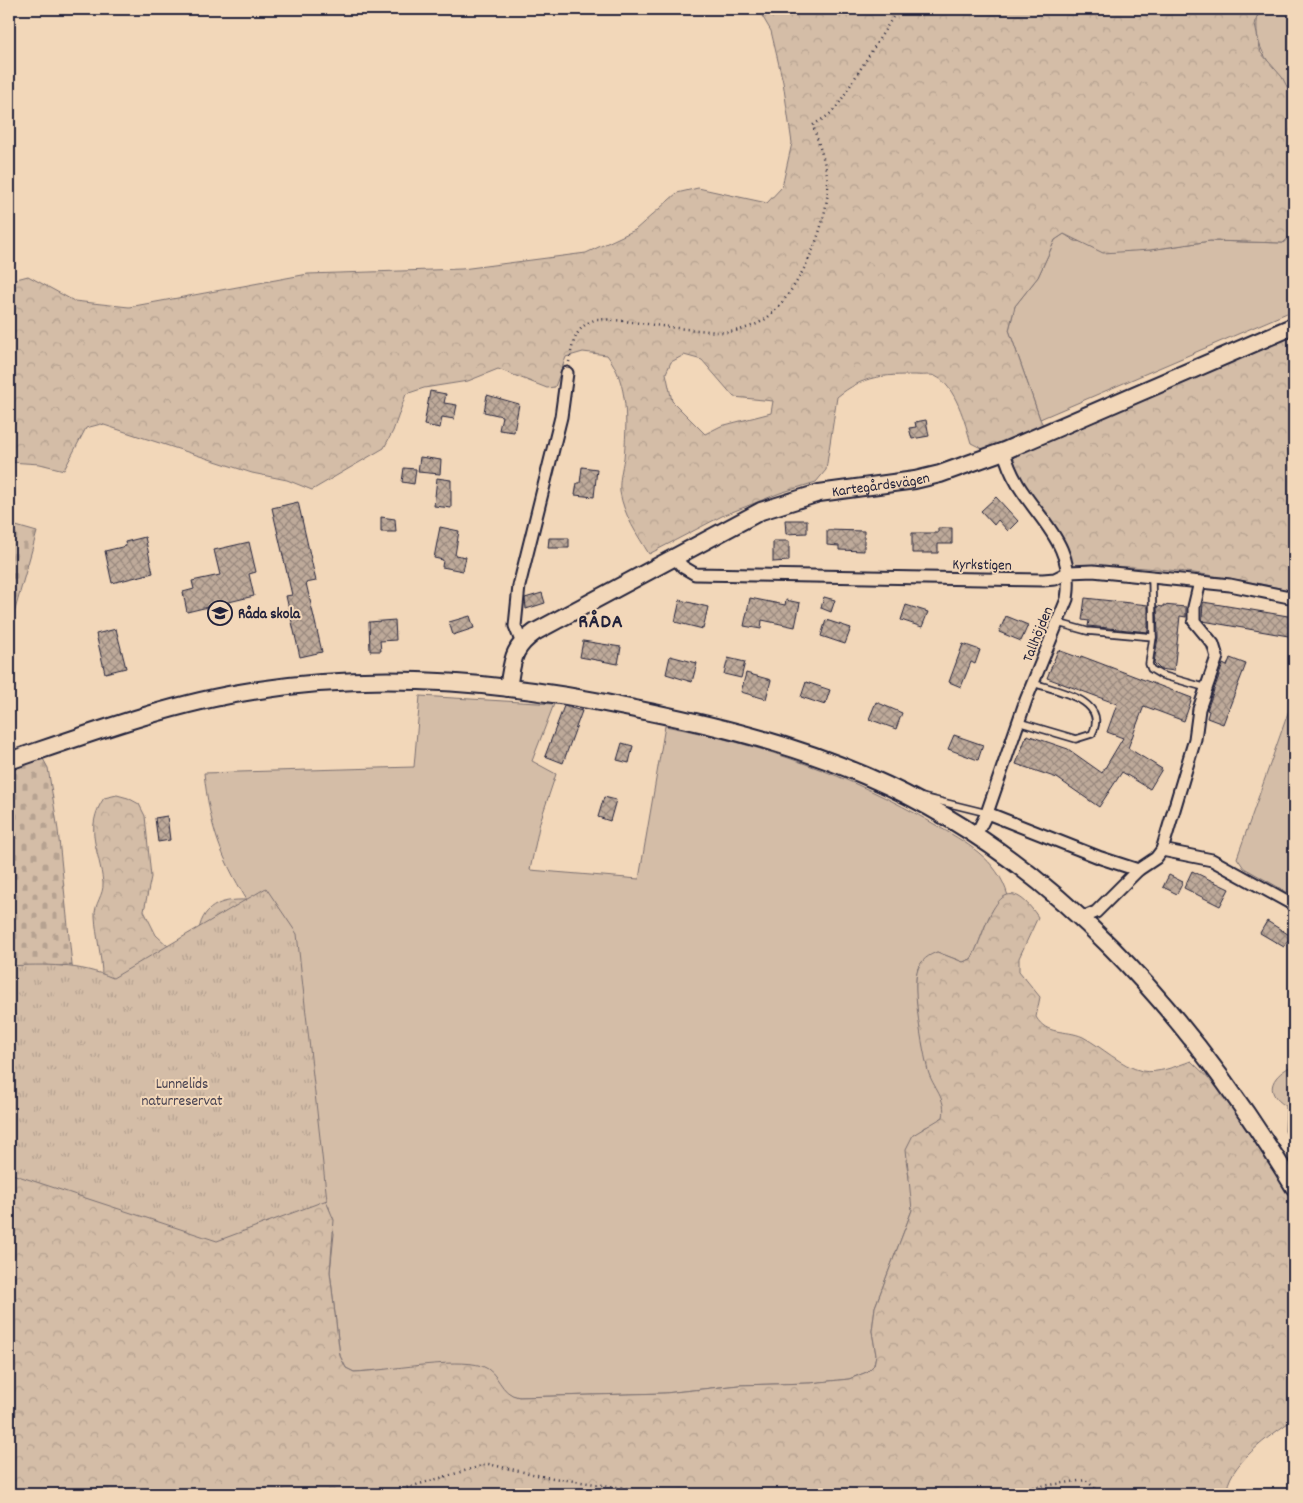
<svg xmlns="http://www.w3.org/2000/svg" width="1303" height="1503" font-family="Dekko,sans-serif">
<defs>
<pattern id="forest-crowns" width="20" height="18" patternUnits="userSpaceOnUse" patternTransform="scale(1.25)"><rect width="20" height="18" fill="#d4bda7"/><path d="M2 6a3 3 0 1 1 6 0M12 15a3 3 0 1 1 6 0" fill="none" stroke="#b6a291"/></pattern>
<pattern id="cemetery-stones" width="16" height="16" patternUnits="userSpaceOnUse" patternTransform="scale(1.25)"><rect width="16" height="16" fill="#d4bda7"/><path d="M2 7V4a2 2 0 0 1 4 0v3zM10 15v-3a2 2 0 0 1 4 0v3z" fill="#b6a291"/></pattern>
<pattern id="park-tufts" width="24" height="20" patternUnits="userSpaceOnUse" patternTransform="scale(1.25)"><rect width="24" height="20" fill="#d4bda7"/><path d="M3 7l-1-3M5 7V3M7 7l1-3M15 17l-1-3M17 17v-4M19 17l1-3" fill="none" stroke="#b6a291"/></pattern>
<pattern id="building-cross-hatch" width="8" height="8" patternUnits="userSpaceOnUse" patternTransform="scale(1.25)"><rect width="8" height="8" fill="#beaa9a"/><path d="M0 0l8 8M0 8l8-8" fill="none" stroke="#9a8a7f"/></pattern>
</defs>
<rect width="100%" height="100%" fill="#f2d7b9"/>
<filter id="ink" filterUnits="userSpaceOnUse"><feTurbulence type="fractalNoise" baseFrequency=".02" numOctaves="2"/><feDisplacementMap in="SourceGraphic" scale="10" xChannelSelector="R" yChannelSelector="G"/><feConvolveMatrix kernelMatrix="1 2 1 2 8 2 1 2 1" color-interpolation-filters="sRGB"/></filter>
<g filter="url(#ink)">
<g fill="#d4bda7" stroke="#7b7071">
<path d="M1259 9H1294V100C1275 66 1249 51 1259 9Z"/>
<path d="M1294 233V310L1040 419 1009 330 1015 306 1038 277 1055 240 1064 234 1075 241 1150 250 1210 241 1283 243Z"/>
<path d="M420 696 554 704 532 761 556 774 540 822 530 870 639 879 665 726C760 744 851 775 934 824 965 842 998 859 1008 896 987 904 982 942 971 959L963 962 937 952C932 956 924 961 919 966 910 978 924 1055 929 1072 932 1085 952 1103 943 1118 939 1124 929 1126 923 1128L906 1160 912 1194V1210L875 1307 872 1331 876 1355 874 1365 867 1372 849 1379 810 1383 739 1385 665 1393 519 1397C496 1394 500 1369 470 1364L354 1372 346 1368 340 1356 330 1272 334 1234 329 1207 322 1192 247 900C219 854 210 826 204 773L414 767Z"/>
<path d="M1294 696V896L1244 868 1237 858Z"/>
<path d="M1294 1065V1147L1285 1131 1286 1106C1261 1091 1274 1074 1294 1065Z"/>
</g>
<g fill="url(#forest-crowns)" stroke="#7b7071" fill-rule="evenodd">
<path d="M758 9H1259L1255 25 1261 53 1282 77 1294 100V233L1283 243 1210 241 1150 250 1103 253 1064 234 1055 240 1038 277 1015 306 1009 330 1040 419 1049 437 1139 402 1294 334V591C1221 575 1147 564 1072 566L1063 538 1017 477 1011 463 971 443C965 423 956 386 935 376 931 374 922 376 916 375 883 375 864 375 837 397L826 470 816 482 780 493 722 516 649 554C637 534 624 516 620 492 619 482 622 469 624 458 627 424 629 383 607 355L583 352 566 357 555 387 547 388 498 369 468 381 424 388 406 394 393 431 384 448 312 490 287 480 252 473 101 424 86 428 64 470 40 464 9 462V281L28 276 74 301 129 307 308 274 462 269 586 253 635 230 677 193 698 188 767 203 782 187 792 143 783 82 771 31ZM684 355 702 360 734 397 773 401 771 413 721 426 705 434 672 401 666 373 671 362Z"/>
<path d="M117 795 128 798 139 804 145 816 151 877 144 911 156 935 169 947 198 936C201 906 220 899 247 900L322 1192 334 1220 330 1272 340 1356 346 1368 354 1372C387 1371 454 1357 482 1366 500 1372 499 1394 519 1397L665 1393 739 1385 810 1383 849 1379 867 1372 874 1365 876 1355 872 1331 875 1307 912 1210 906 1149 913 1135 943 1117C947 1099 933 1088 928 1071 923 1050 911 988 918 969 921 960 929 955 937 952L963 962 971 959C986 936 997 856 1038 917L1019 958V971L1040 997 1036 1017C1047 1036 1065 1029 1083 1037 1102 1047 1121 1066 1142 1071 1157 1074 1177 1066 1191 1061L1217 1086 1294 1200V1419C1272 1434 1225 1466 1227 1494H9V969L72 965 74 983 102 977C102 956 96 937 95 916 94 904 104 895 103 883 100 851 83 829 104 798Z"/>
</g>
<g fill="url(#cemetery-stones)" stroke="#7b7071">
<path d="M9 524 37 532 9 631Z"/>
<path d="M42 757 48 768 58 830 72 965 9 969V769Z"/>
</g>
<path fill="url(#park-tufts)" stroke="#7b7071" d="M266 888 297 934 327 1200 217 1241 9 1173V966C45 964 80 964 113 978Z"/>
<g fill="url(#building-cross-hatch)" stroke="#22223b">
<path d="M430 391 446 394 444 403 457 405 454 419 442 417 440 428 424 425Z"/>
<path d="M487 395 519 404 514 432 499 430 502 416 484 412Z"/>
<path d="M926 420 929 436 912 439 909 428 916 427 915 422Z"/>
<path d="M420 457 441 460 440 474 418 472Z"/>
<path d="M582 467 597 469 594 497 575 495 577 483H580Z"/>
<path d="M404 468 416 469 414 484 402 482Z"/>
<path d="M437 478 451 480V508L434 506Z"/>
<path d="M996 497 1018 521 1008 531 998 520 994 525 981 511Z"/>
<path d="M298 502 316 581 306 583 322 652 300 657 286 596 292 595 272 508Z"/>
<path d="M381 517 395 519 396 532H381Z"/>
<path d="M785 520H807V533L786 534Z"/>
<path d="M440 527 459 531 455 555 466 557 463 571 442 567 443 560 434 558Z"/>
<path d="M938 528H952V544H938V553H912V533H938Z"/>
<path d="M827 530 864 531V551L839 550V546L827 545Z"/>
<path d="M145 537 153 573 112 583 105 551 126 546 125 542Z"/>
<path d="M549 538H569V548H548Z"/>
<path d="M773 541H789V561L773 562Z"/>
<path d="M249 542 256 572 249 574 254 596 187 612 183 592 194 589 192 581 220 575 214 550Z"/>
<path d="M542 593 545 603 526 609 525 598Z"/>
<path d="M824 597 835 600 831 612 821 608Z"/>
<path d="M750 598 785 605 786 600 800 603 795 627 762 620 761 629 744 626Z"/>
<path d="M1085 598 1148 605V632L1088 626 1089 621 1082 620Z"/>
<path d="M680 600 708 607 703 629 675 622Z"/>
<path d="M1203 602 1294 617V637L1203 621 1202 618Z"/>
<path d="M906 605 928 612 922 627 901 620Z"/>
<path d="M1163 605 1186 607V617L1180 616 1174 671 1160 669 1154 663 1158 637 1157 606 1163 607Z"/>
<path d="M470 616 474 628 453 635 449 622Z"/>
<path d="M1006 616 1028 625 1021 641 999 632Z"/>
<path d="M395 620 396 640 380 641 381 651H370L369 622Z"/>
<path d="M826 620 851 628 845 644 821 636Z"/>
<path d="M116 629 126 668 105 673 96 634Z"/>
<path d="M583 641 621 647 618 664 580 657Z"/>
<path d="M963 644 980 650 975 664 971 662 961 687 949 682Z"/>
<path d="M1058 650 1080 658 1081 656 1192 698 1184 721 1144 706 1128 748 1162 769 1150 789 1122 772 1099 807 1057 778 1016 764 1027 735 1068 749 1102 773 1123 738 1107 732 1117 704 1047 678Z"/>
<path d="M670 656 697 663 692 682 666 674Z"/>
<path d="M728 658 745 662 741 678 724 674Z"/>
<path d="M1230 658 1246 664 1223 724 1207 718 1209 711 1207 710 1223 664 1227 666Z"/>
<path d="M746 673 771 680 766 699 741 692Z"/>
<path d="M806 682 830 690 825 705 801 697Z"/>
<path d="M876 702 902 713 896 729 869 719Z"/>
<path d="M564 706 582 711 563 763 545 756Z"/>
<path d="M954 735 983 745 978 760 948 749Z"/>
<path d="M622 743 633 746 629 763 617 760Z"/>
<path d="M604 797 616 800 610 821 598 817Z"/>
<path d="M167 816 170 840 158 842 155 818Z"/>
<path d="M1192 871 1229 889 1220 906 1184 888Z"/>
<path d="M1169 875 1183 882 1177 894 1163 887Z"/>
<path d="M1267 921 1291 936 1284 947 1260 933Z"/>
</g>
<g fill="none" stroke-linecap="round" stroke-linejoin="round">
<defs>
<g id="lane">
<path d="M1152 577 1153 637"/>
<path d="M1058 623 1087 631 1153 637 1149 664 1151 669 1161 675 1207 688"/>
<path d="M1018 722 1076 739 1092 734C1110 700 1057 691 1033 683"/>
<path d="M922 797 987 813"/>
</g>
<g id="street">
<path d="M673 556 683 567 695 574 1043 580 1055 579 1069 572 1093 571 1230 585 1294 598"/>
<path d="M521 641 515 626 519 586 561 417 567 373"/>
<path d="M987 813 1101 858 1138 870"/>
<path d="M976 835 987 813 1026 700 1067 599C1078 531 1018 511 1004 451"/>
<path d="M1162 850 1212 860 1294 905"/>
<path d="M1082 918 1096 912 1138 870 1156 858 1162 850 1195 739 1199 709 1217 657 1213 644 1194 621V607L1200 582"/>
</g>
<g id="secondary">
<path id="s1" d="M508 688C513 661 511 649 535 632L761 511 819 493 915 480 940 474 1004 451 1294 326"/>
<path d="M9 761C85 735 172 703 252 691 376 671 508 682 630 708 710 724 790 743 866 776 1053 856 1190 1016 1294 1187"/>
</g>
</defs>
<use href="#lane" stroke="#22223b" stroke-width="9"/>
<use href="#street" stroke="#22223b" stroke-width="15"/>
<use href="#secondary" stroke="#22223b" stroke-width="20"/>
<g stroke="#22223b" stroke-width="2.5" stroke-dasharray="1 4" stroke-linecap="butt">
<path d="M569 362C573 342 575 326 597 319 631 320 665 328 699 330 709 331 720 333 730 332 741 330 759 325 768 317 800 289 826 230 828 188 829 171 818 143 813 125L829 115 838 105 898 9"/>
<path d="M399 1494 406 1488 488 1464 546 1477 631 1489 648 1494"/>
<path d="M983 1494 1086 1480 1101 1494"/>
</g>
<use href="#lane" stroke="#f2d7b9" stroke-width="5.5"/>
<use href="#street" stroke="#f2d7b9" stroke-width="11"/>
<use href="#secondary" stroke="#f2d7b9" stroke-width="16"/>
</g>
</g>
<defs>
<symbol id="school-ring" viewBox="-11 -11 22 22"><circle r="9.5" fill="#f2d7b9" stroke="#22223b" stroke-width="1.5"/><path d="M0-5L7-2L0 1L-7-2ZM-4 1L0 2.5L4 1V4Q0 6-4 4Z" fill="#22223b"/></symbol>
</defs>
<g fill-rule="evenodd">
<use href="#school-ring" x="206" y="599" width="28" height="28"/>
</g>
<g text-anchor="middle" stroke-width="4" stroke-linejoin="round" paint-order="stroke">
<g font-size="15" fill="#22223b" stroke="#f2d7b9">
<text dy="5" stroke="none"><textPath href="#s1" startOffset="444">Kartegårdsvägen</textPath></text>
<text transform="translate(982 564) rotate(1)" y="5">Kyrkstigen</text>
<text transform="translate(1037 634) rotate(-68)" y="5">Tallhöjden</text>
</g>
<g font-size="15" font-weight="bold" fill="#22223b" stroke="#f2d7b9" text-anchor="start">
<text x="238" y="618">Råda skola</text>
</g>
<g font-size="15" fill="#464151" stroke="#f2d7b9">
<text x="182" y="1088">Lunnelids<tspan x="182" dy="17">naturreservat</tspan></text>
</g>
<g font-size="20" font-weight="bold" letter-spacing="1" fill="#22223b" stroke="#f2d7b9">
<text x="601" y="627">RÅDA</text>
</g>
</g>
<rect width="1303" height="1503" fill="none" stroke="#f2d7b9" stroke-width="30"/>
<rect x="15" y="15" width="1273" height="1473" fill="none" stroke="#22223b" stroke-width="2" filter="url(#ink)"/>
</svg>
